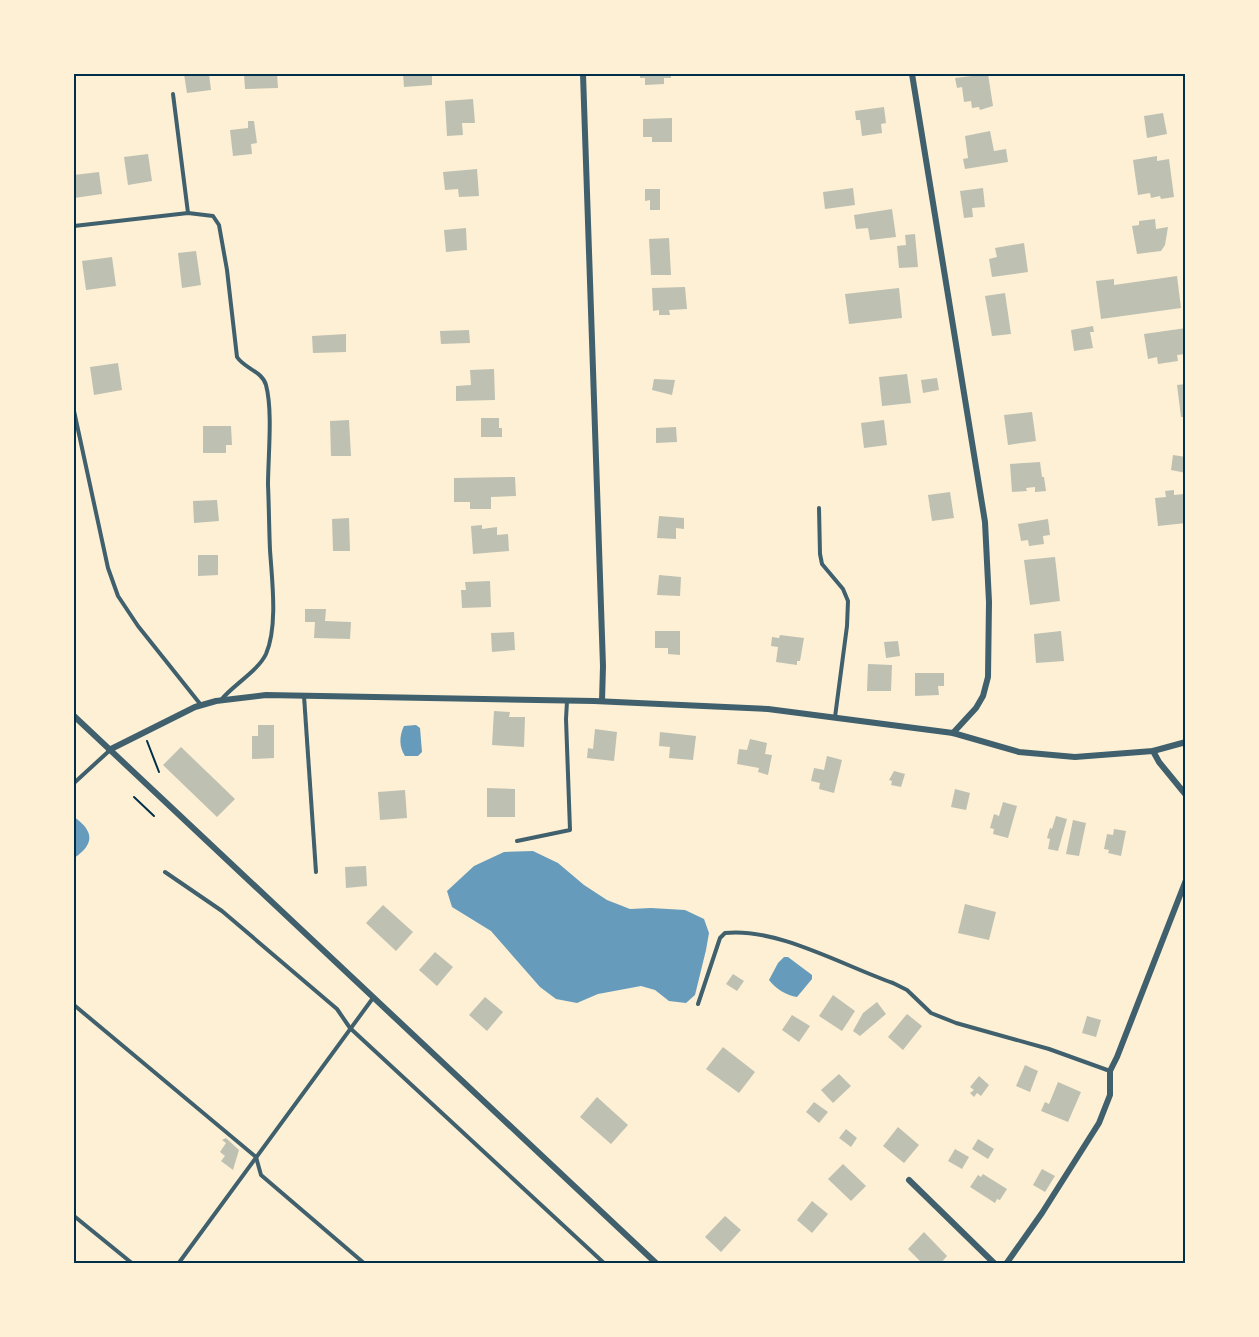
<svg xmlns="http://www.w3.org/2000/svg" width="1259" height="1337" font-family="'Source Serif 4',serif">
<rect width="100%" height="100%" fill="#fdf0d5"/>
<g fill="#669bbc">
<path d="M416 725 420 728 422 752 418 756H405C399 747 399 736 404 726Z"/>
<path d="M74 817C94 831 95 844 74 858Z"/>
<path d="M533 851 558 863 584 885 607 900 630 909 651 908 685 910 704 919 709 933 706 950 695 995 686 1003 669 1001 655 990 641 986 598 994 577 1003 556 999 540 987 491 931 452 907 447 891 474 866 504 852Z"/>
<path d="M784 957H788L812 975V979L797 997C787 996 775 988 769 980L778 963Z"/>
</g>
<g fill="#bec0b2">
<path d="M184 74H209L211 90 187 93Z"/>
<path d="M244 74H277L278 88 245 89Z"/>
<path d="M403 74H432V85L404 87Z"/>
<path d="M640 74H671V78H664V84L645 85V78H640Z"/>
<path d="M988 74 993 106 980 110 979 107 972 108 971 101 964 102 962 87 957 88 955 78Z"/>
<path d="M473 99 475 123H462L463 135 447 136 445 101Z"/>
<path d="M884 107 886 123 881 124 882 133 862 136 860 120H856L855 111Z"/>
<path d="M1163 113 1167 134 1147 138 1144 116Z"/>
<path d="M672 118V142H652V137H643V119Z"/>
<path d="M248 121H254L257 143 251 144 252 154 233 156 230 130 248 128Z"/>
<path d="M990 131 994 151 1006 149 1008 162 965 169 963 159 968 158 965 136Z"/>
<path d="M148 154 152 181 128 185 124 157Z"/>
<path d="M1157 156V161L1169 159 1174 197 1161 199 1160 196 1151 198 1150 193 1138 195 1133 160Z"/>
<path d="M477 169 479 196 459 197 458 189 445 190 443 172Z"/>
<path d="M99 172 102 194 74 198V175Z"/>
<path d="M853 188 855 205 825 209 823 192Z"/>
<path d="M983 188 985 207 972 208 973 217 964 218 960 191Z"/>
<path d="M645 189H660V210H650V200L645 201Z"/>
<path d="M892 209 896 237 870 240 868 228 856 229 854 215Z"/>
<path d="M1155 219 1156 229 1168 227 1165 245 1161 251 1137 254 1132 226 1139 225V221Z"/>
<path d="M466 228 467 250 446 252 444 230Z"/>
<path d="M915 234 918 267 899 268 897 246 906 245 905 235Z"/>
<path d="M669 238 671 275H651L649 239Z"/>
<path d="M1024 243 1028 272 992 277 989 259 997 257 995 248Z"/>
<path d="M196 251 201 285 182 288 178 253Z"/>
<path d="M112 257 116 286 86 290 82 261Z"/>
<path d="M1177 276 1181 308 1101 319 1096 281 1114 279V285Z"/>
<path d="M685 287 687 309 669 310 670 315H659V310L653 311 652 288Z"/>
<path d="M899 288 902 318 849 324 845 294Z"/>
<path d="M1005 293 1011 334 992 336 985 296Z"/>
<path d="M1093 326 1094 332H1090L1093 348 1074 351 1071 330Z"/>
<path d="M1186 328V354L1177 355 1178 361 1158 364 1157 357 1148 359 1144 334Z"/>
<path d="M469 330 470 343 441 344 440 331Z"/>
<path d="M346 334V352L313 353 312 336Z"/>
<path d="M118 363 122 390 94 395 90 367Z"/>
<path d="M494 369 495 400 456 401V386L471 385 470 370Z"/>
<path d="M907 374 911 403 882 406 879 377Z"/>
<path d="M937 378 939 390 923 393 921 380Z"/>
<path d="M654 379 675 380 672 395 652 390Z"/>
<path d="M1186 384V417H1181L1177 385Z"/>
<path d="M1032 412 1036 441 1008 445 1004 415Z"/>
<path d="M481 418H499V428H502V437H481Z"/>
<path d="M349 420 351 456H331L330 421Z"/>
<path d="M884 420 887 445 864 448 861 423Z"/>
<path d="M203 426H231L232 445H226V453H203Z"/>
<path d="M676 427 677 442 656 443V428Z"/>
<path d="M1173 455 1186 457V473L1171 470Z"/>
<path d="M1040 462 1042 477H1044L1046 491 1035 492V487L1026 488 1027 491 1012 492 1010 464Z"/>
<path d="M515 477 516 496 491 497V509H470V502H454V478Z"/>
<path d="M1174 490V495L1184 494 1186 523 1158 526 1155 498 1166 497 1165 491Z"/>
<path d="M950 492 954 518 932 521 928 495Z"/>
<path d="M217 500 219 521 194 523 193 501Z"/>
<path d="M659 516 684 518V529L676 528V539L657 538Z"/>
<path d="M349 518 350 551H333L332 519Z"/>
<path d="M1048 519 1050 535 1043 536 1044 544 1029 546 1028 540 1021 541 1018 524Z"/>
<path d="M482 525V529L497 527V535L508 534 509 551 473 554 471 526Z"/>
<path d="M198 555H218V575L198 576Z"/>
<path d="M1055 557 1060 601 1030 605 1024 560Z"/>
<path d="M659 575 681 577 680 596 657 595Z"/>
<path d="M490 581 491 607 462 608 461 590H466L465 582Z"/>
<path d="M305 609H326L325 621 351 622 350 639 314 638 315 622H305Z"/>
<path d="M655 631H680V655L668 654V648H655Z"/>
<path d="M1061 631 1064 661 1036 663 1034 634Z"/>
<path d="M514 632 515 650 492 652 491 633Z"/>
<path d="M780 635 804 638 800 661H797V665L776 662 778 647 771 646 772 637 779 638Z"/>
<path d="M898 641 900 656 886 658 884 642Z"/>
<path d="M868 664 892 665 891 691H867Z"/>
<path d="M915 673H944V686H938L939 695 915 696Z"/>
<path d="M494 711 510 712 509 717H525L524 747 492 745Z"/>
<path d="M258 725H274V758L252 759V736H258Z"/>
<path d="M595 729 617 732 614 761 587 758 588 748 593 749Z"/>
<path d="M660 732 696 736 693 760 669 758 670 747 659 746Z"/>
<path d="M750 739 767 743 765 754 772 755 768 775 758 772 759 768 737 764 739 749 747 750Z"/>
<path d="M181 747 235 799 217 817 163 765Z"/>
<path d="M827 756 842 760 834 793 819 789 820 783 811 781 814 768 824 770Z"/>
<path d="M894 771 905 774 901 787 891 785 892 781 889 780Z"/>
<path d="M487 788 515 789V817H487Z"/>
<path d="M955 789 970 793 966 810 951 807Z"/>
<path d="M405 790 407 818 380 820 378 792Z"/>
<path d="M1003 802 1017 806 1008 838 993 834 994 829 990 828 994 814 999 816Z"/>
<path d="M1056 816 1067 819 1058 851 1048 849 1050 839 1047 838 1050 828 1052 829Z"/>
<path d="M1073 820 1086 823 1079 856 1066 854Z"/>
<path d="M1114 829 1126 831 1121 856 1108 853 1109 850 1104 849 1107 834 1113 835Z"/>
<path d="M366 866 367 886 346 888 345 867Z"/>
<path d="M965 904 996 912 989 940 958 933Z"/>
<path d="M383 905 413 932 396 951 366 923Z"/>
<path d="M435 952 453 967 437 986 419 970Z"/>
<path d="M733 974 744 981 737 991 726 984Z"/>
<path d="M833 995 855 1011 842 1031 819 1016Z"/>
<path d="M485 997 503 1012 487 1031 469 1015Z"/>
<path d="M877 1002 886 1014 860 1036 853 1031 863 1013Z"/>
<path d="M907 1014 922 1026 903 1050 888 1037Z"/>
<path d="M792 1015 810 1026 799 1042 782 1030Z"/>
<path d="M1087 1016 1101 1020 1096 1037 1082 1033Z"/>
<path d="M723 1047 755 1072 739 1093 706 1069Z"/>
<path d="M1025 1065 1038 1071 1030 1092 1016 1086Z"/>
<path d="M839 1074 851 1086 833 1103 821 1090Z"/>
<path d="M979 1076 989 1085 981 1096 977 1093 974 1097 970 1093 974 1090 970 1087Z"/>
<path d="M1058 1082 1081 1092 1068 1122 1041 1111 1045 1102 1049 1104Z"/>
<path d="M597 1097 628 1125 611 1144 580 1117Z"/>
<path d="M814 1102 828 1112 819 1123 806 1112Z"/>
<path d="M898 1127 919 1145 904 1163 883 1146Z"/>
<path d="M846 1129 857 1138 851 1147 839 1138Z"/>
<path d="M226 1138 239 1150 233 1170 221 1161 225 1156 220 1152 226 1143 222 1140Z"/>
<path d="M978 1139 994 1149 988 1159 972 1149Z"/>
<path d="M955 1149 969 1157 962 1169 948 1161Z"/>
<path d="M843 1164 866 1186 851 1201 828 1179Z"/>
<path d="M1042 1169 1055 1176 1045 1192 1033 1185Z"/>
<path d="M983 1174 1007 1189 1000 1200 997 1199 995 1203 970 1187 978 1175 981 1177Z"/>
<path d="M812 1201 828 1214 812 1233 797 1220Z"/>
<path d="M725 1216 741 1230 721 1252 705 1237Z"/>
<path d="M924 1232 947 1256 940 1264H923L908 1249Z"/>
</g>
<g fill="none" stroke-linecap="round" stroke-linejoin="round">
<g stroke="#003049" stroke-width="2">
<path d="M147 741 159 772"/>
<path d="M134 797 154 816"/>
</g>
<g stroke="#3f606c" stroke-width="4">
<path d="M173 94 188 213"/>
<path d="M74 226 188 213 213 216 219 225 227 270 237 357C245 369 262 371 266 385 273 411 268 457 268 485 269 507 269 528 270 550 272 580 278 626 266 654 258 671 233 685 221 700"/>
<path d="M74 411 108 568 118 596 138 626 201 705"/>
<path d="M819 508 820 554 822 564 843 589 848 601 847 626 835 717"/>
<path d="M304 696 316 872"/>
<path d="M74 783 109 751"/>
<path d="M517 841 570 830 566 719 567 701"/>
<path d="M165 872 222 911 337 1009 350 1028 605 1264"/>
<path d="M698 1004 720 938 725 933C776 927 844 966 893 983L907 990 931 1013 956 1023 1049 1049 1110 1071"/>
<path d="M74 1005 256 1157 261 1175 365 1264"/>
<path d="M74 1216 133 1264"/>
<path d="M178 1264 373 998"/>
</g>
<g stroke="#3f606c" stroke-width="6">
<path d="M583 74 603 666 602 701"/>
<path d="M912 74 985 522 989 602 988 677 983 696 976 708 953 733"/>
<path d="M74 716 657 1264"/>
<path d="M109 750 195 707 216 701 266 695 594 701 768 709 953 733 1019 752 1075 757 1153 751 1186 742"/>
<path d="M1153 751 1159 762 1186 795"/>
<path d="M909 1180 995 1264"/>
<path d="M1006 1264 1042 1213 1099 1123 1110 1095V1071L1117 1057 1186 880"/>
</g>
</g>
<rect width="1259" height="1337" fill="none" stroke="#fdf0d5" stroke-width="150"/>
<rect x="75" y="75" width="1109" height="1187" fill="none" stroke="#003049" stroke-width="2"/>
</svg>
